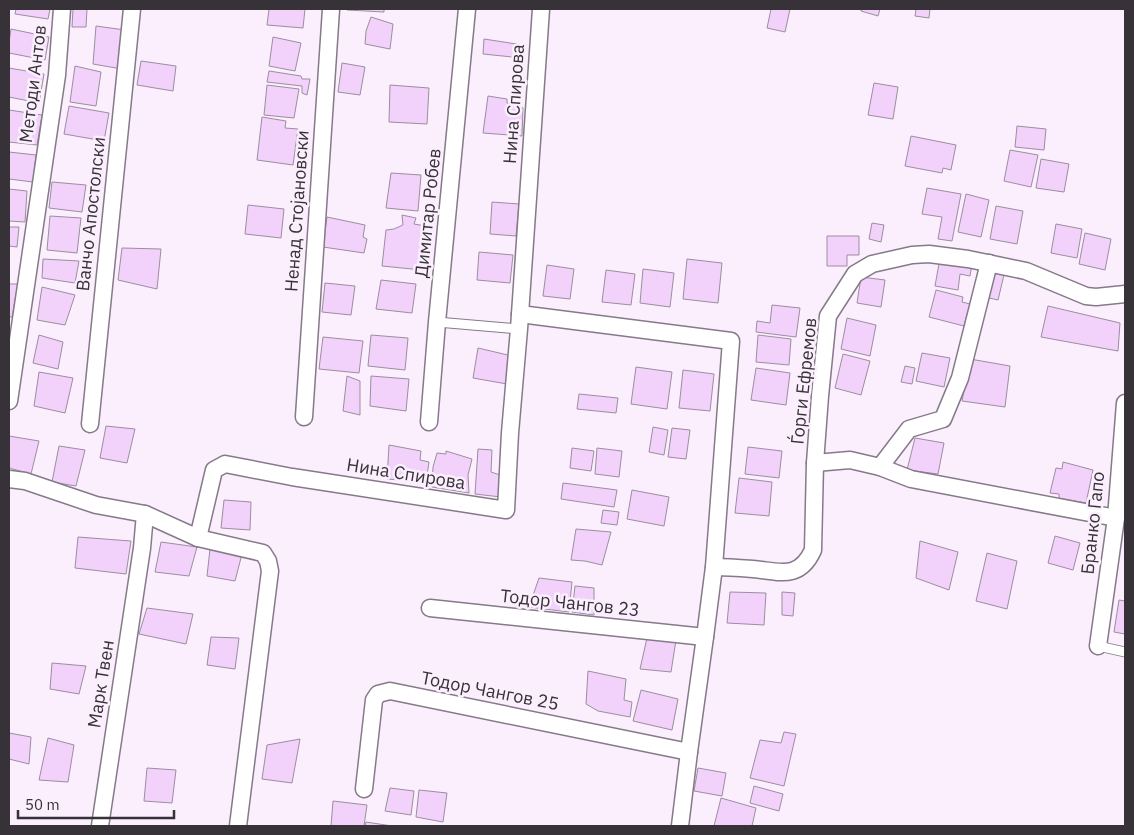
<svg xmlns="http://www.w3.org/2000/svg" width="1134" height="835" font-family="'IBM Plex Sans',sans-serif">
<rect width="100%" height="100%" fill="#fbeffe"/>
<g fill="#f2d1fb" stroke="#9b8e9f">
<path d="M16 9H50L48 19 15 14Z"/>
<path d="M73 9H87L86 27H72Z"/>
<path d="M269 9H305L303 28 267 25Z"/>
<path d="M347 9H384V12L347 10Z"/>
<path d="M771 9H790L785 32 767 28Z"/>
<path d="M861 9H880L878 16 861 11Z"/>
<path d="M916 9H930L929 18 915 16Z"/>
<path d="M371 17 393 24 390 49 365 44 366 31Z"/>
<path d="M96 26 125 30 122 69 93 64Z"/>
<path d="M11 29 49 37 45 60 9 53V42Z"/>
<path d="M273 37 301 43 295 71 269 66Z"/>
<path d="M484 39 523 45 522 58 483 54Z"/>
<path d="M141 61 176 66 173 91 137 85Z"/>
<path d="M342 63 365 67 360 95 338 92Z"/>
<path d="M75 66 101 72 96 106 70 102Z"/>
<path d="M9 68 44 74 39 103 9 97Z"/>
<path d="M269 71 301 76 302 79H310L307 95 302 93V86L267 82Z"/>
<path d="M874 83 898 87 893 119 868 115Z"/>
<path d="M267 85 299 89 294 118 264 115Z"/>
<path d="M390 85 429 88 427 124 389 122Z"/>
<path d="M488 96 507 99V103L523 108 522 136 483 133Z"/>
<path d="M69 106 109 113 104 141 64 134Z"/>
<path d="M9 110 42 115 37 145 9 142Z"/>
<path d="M262 117 286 121 285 128 298 129 293 165 257 160Z"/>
<path d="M1017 126 1046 129 1044 150 1015 147Z"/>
<path d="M911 136 956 145 951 170 943 168 942 173 905 166Z"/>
<path d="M1010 150 1038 155 1031 187 1004 181Z"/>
<path d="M9 152 36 155 33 182 9 179Z"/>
<path d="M1041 159 1069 164 1064 192 1036 188Z"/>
<path d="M391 173 421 175 418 211 386 208Z"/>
<path d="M52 182 86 185 82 212 49 208Z"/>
<path d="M927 188 961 194 952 241 938 239 942 217 922 214Z"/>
<path d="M9 189 27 191 25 222 9 221Z"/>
<path d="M966 194 989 200 981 237 958 232Z"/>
<path d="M492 202 519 204 516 236 490 234Z"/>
<path d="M248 205 284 209 281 238 245 234Z"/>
<path d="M996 206 1023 211 1017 244 990 239Z"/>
<path d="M402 215 416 218 414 224 426 226 425 240 430 243 428 258 423 261 422 270 382 266 386 230 394 229 403 225Z"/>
<path d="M50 216 81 218 77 253 47 250Z"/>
<path d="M327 217 365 225 363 237 367 239 364 253 323 247Z"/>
<path d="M872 223 884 225 881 242 869 239Z"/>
<path d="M1056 224 1082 229 1077 258 1051 253Z"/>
<path d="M9 227H19L17 247 9 246Z"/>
<path d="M1085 233 1111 239 1105 270 1079 264Z"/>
<path d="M827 236H859V255H847V266H827Z"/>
<path d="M122 248 161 249 157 289 118 280Z"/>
<path d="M479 252 513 255 510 283 477 280Z"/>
<path d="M940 258 972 264 970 276 960 274 958 290 935 286Z"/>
<path d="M43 259 79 261 75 283 42 278Z"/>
<path d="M687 259 722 263 718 303 683 299Z"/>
<path d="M547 265 574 269 570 299 543 296Z"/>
<path d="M643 269 674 273 670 307 640 303Z"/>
<path d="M606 270 635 274 631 305 602 302Z"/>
<path d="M991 272 1004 275 998 300 985 297Z"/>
<path d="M861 277 885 280 881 307 857 303Z"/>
<path d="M381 280 416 284 412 313 376 309Z"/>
<path d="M325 283 355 286 351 315 322 312Z"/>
<path d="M9 284H18L12 317H9Z"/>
<path d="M42 287 75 295 65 325 37 320Z"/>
<path d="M936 290 963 297 962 302 970 304 964 326 929 317Z"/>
<path d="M772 305 800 308 796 337 756 332 757 321 770 323Z"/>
<path d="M1048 306 1120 323 1118 351 1041 337Z"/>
<path d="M847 318 876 325 870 356 841 349Z"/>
<path d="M39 335 63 342 58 369 33 363Z"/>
<path d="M371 335 408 338 405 370 368 366Z"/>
<path d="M758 335 791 339 789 365 756 362Z"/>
<path d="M323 337 363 341 359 373 319 369Z"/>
<path d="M478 348 512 356 507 384 473 378Z"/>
<path d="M922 353 950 358 944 387 916 381Z"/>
<path d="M843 354 870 361 861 395 835 388Z"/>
<path d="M970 359 1010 366 1005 407 962 401Z"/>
<path d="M905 366 915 368 912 384 901 382Z"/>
<path d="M636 367 672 372 667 409 631 404Z"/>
<path d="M756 368 790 373 786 405 751 400Z"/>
<path d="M683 370 714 374 710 411 679 408Z"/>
<path d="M39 372 73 378 65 413 34 406Z"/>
<path d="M347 376 360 381V415L343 411Z"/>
<path d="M371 376 409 379 406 411 370 406Z"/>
<path d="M579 394 618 398 616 413 577 409Z"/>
<path d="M106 426 135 429 127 463 100 458Z"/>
<path d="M653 427 668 430 664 455 649 452Z"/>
<path d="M672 428 690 430 686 459 668 457Z"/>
<path d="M9 436 39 441 31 474 9 468Z"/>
<path d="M915 438 944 443 938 474 907 470Z"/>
<path d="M389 445 421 451 420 460 429 462 426 482 387 479Z"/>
<path d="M59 446 85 450 76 486 52 482Z"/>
<path d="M748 447 782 451 779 478 745 474Z"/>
<path d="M572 448 594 451 591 471 570 468Z"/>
<path d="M597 448 622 451 619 477 595 474Z"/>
<path d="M478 449 492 450 491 472 503 476 501 497 475 494Z"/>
<path d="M446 451 472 459 468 475 469 493 432 487 433 467 437 453 446 454Z"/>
<path d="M1063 462 1093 470 1086 503 1059 498V494L1050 493 1056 468 1062 469Z"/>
<path d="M739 478 772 482 769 516 735 513Z"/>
<path d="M563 483 617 490 614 507 561 499Z"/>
<path d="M632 490 669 497 664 526 627 519Z"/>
<path d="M224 500 251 502 250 530 221 528Z"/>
<path d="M603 510 619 512 617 525 601 523Z"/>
<path d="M576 529 611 532 602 565 585 561 571 560Z"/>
<path d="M1055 536 1080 543 1073 570 1048 563Z"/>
<path d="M78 537 131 541 126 574 75 568Z"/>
<path d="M920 541 958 552 949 590 916 578Z"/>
<path d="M161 542 197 547 189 576 155 572Z"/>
<path d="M210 549 242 554 235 581 207 576Z"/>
<path d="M987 553 1017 561 1007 609 976 601Z"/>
<path d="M539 578 572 582 569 612 529 607Z"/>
<path d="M575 586 594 588V615L572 612Z"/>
<path d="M730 592 766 593 764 625 727 623Z"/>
<path d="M782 592 795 593 793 616 782 615Z"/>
<path d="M1119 600 1125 601V634L1114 632Z"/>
<path d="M147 608 193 614 186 644 139 634Z"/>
<path d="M211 637 239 638 235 669 207 665Z"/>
<path d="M647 638 676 640 671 672 640 669Z"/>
<path d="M52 663 86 666 79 694 50 689Z"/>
<path d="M588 671 626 679 624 700 632 702 630 717 598 711 586 704Z"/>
<path d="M641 690 678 699 672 730 633 721Z"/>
<path d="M784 732 796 734 784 786 750 778 760 740 781 743Z"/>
<path d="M9 733 31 737 29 764 9 759Z"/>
<path d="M48 738 74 745 68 782 39 780Z"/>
<path d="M300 739 292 783 262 779 267 745Z"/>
<path d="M147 768 176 770 172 803 144 801Z"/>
<path d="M698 768 726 773 722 796 694 791Z"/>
<path d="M754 786 783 794 779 811 750 803Z"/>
<path d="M390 788 414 791 411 815 385 811Z"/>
<path d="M419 790 447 793 443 822 416 817Z"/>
<path d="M721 798 756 808 752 826H714Z"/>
<path d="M333 801 367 805 364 826H331Z"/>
<path d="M366 822 392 826H365Z"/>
</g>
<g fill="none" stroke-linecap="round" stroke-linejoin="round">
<defs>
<g id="lane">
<path d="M437 322 519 329"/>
<path d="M1098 646 1125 652"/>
</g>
<g id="street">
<path d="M520 314 731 341 714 567 705 637 689 752 680 826"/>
<path d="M9 401 57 75 62 9"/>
<path d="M304 417 331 9"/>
<path d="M429 422 437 322 467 9"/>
<path d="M90 424 132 9"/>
<path d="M815 463 850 460 880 467 911 479 1116 518"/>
<path d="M880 467 909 429 943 419 960 378 989 263"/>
<path d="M9 479 25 481 96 505 145 514 142 548 100 826"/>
<path d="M145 514 198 538 263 553 268 561 270 571 238 826"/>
<path d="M198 538 214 470 225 464 292 477 506 510 510 433 519 329 541 9"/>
<path d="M714 567C727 567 740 568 753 569 778 571 799 581 813 550L815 463 820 396 828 316 855 274 872 264 912 255 929 254 968 259 1026 271 1086 296 1096 297 1125 294"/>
<path d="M430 608 705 637"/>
<path d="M1098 646 1116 518 1125 403"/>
<path d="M364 789 374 700 378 694 390 691 689 752"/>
</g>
</defs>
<use href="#lane" stroke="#867989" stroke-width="11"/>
<use href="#street" stroke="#867989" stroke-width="19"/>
<use href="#lane" stroke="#fff" stroke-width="9"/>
<use href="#street" stroke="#fff" stroke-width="16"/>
</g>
<g text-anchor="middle" stroke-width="5" stroke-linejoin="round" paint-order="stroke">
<g font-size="18" fill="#373138" stroke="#fbeffe">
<text transform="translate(33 84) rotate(-83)" y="6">Методи Антов</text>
<text transform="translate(514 104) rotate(-86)" y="6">Нина Спирова</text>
<text transform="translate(297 211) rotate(-86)" y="6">Ненад Стојановски</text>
<text transform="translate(428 213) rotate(-84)" y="6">Димитар Робев</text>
<text transform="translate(91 214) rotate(-84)" y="6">Ванчо Апостолски</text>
<text transform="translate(804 381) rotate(-84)" y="6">Ѓорги Ефремов</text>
<text transform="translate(406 474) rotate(9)" y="6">Нина Спирова</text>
<text transform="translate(1093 523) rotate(-84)" y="6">Бранко Гапо</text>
<text transform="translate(570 603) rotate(6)" y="6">Тодор Чангов 23</text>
<text transform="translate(101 684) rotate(-81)" y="6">Марк Твен</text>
<text transform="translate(490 691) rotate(11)" y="6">Тодор Чангов 25</text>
</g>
</g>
<rect width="1134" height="835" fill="none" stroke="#373138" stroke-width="20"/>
<path d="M18 810v8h156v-8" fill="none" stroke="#373138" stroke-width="2.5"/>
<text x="25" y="810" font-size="15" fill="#373138" stroke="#fbeffe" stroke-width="4" paint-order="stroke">50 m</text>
</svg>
